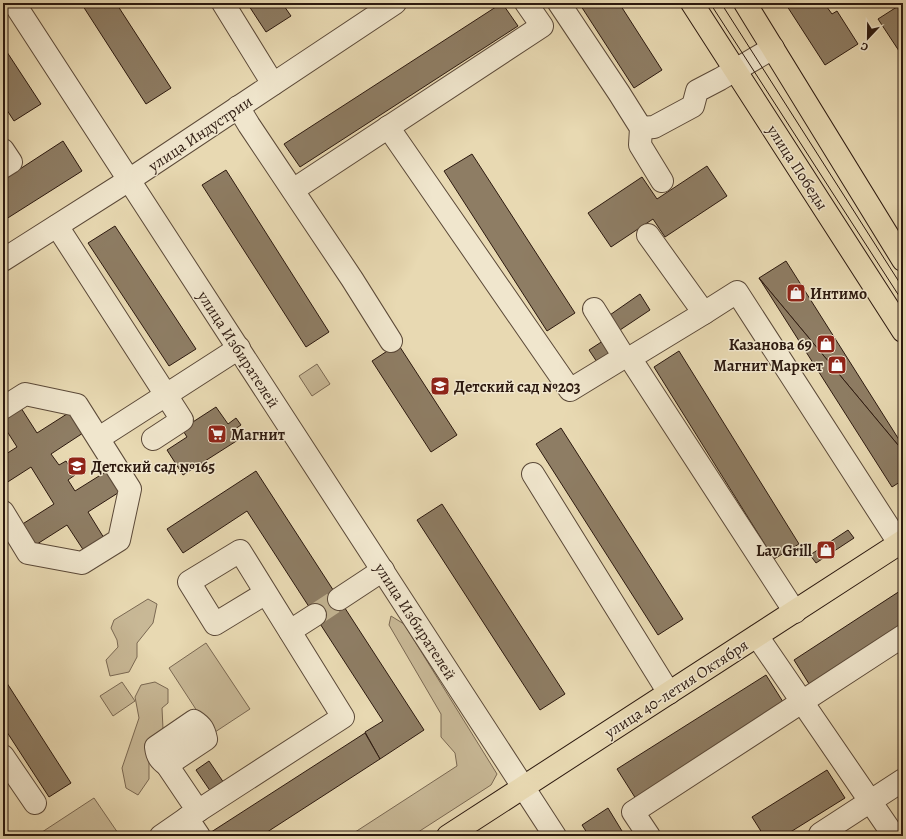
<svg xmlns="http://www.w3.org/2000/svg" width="906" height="839" font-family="Alegreya,serif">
<rect width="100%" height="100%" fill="#e8d9b2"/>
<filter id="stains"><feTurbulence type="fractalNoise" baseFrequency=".005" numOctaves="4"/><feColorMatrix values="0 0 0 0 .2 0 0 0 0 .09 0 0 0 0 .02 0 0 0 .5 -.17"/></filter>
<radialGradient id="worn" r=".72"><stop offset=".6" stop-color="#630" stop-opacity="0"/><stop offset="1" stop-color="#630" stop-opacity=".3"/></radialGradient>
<g fill="#c8b896" stroke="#7a6852">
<path d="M317 364 330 384 312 396 299 376Z"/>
<path d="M148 599 157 604 153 623 137 643V657L129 672 110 676 106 660 118 647 117 640 111 628 114 620Z"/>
<path d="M391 616 404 624 497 774 491 785 412 836H349L457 766 455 753 441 737V714L389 625Z"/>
<path d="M206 643 250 709 212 734 169 668Z"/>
<path d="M122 682 135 701 113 716 100 696Z"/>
<path d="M155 682 168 689V703L162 708 163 729 149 745V779L138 795 126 788 122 768 139 718 135 697 141 685Z"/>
<path d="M94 798 120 836H36Z"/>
</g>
<g fill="#8e7d64" stroke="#2c190f">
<path d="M81 3H116L171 88 146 104Z"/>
<path d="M247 3H282L291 16 266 32Z"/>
<path d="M502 3 518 26 300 167 284 144Z"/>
<path d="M579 3H619L662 70 634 88Z"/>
<path d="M785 3H824L832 14 837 11 858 44 825 65Z"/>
<path d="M903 3V57L878 19Z"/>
<path d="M3 46 41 104 14 121 3 104Z"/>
<path d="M63 141 82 171 3 221V180Z"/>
<path d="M472 154 575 313 547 331 444 171Z"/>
<path d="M707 166 727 196 665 237 653 219 611 247 588 213 642 177 657 199Z"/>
<path d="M226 170 329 332 306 347 202 185Z"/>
<path d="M115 226 196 349 169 366 88 243Z"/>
<path d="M786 261 903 446V451L759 278Z"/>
<path d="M759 278 903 451V480L892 487Z"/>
<path d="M640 294 650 310 617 332 607 317Z"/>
<path d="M606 339 616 354 599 365 589 350Z"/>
<path d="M398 344 457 435 431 452 372 361Z"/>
<path d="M679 351 799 544 774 559 654 367Z"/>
<path d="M216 407 228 424 236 418 241 425 232 431 238 440 183 475 167 450 187 437 182 429Z"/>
<path d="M21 408 37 433 70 412 83 433 51 454 59 465 66 461 75 475 68 480 75 491 107 471 121 491 88 512 104 538 84 551 67 525 34 546 21 525 54 504 31 467 3 485V456L17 447 3 425V420Z"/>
<path d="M561 428 683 619 658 635 536 444Z"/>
<path d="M256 471 424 730 380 759 365 732 383 721 247 511 183 553 167 529Z"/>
<path d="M442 504 565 694 540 710 417 520Z"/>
<path d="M848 530 854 538 816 563 810 555Z"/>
<path d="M903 589V627L811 687 794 660Z"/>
<path d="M766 675 785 705 636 799 617 769Z"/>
<path d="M3 677 71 783 49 797 3 726Z"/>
<path d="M365 733 380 759 261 836H205Z"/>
<path d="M209 761 224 783 211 792 196 770Z"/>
<path d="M827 770 845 798 784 836H764L752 817Z"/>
<path d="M608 808 625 836H589L582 825Z"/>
</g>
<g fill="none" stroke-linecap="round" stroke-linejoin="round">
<path stroke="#c2b391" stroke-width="22" stroke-dasharray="22 11" stroke-linecap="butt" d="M315 615 339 599"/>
<defs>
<g id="minor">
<path d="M14 3 555 836"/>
<path d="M223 3 273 84"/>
<path d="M559 3 619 93 641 128 640 145 662 181"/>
<path d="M238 107 249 125 352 279 391 341"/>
<path d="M388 127 570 390 624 357"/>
<path d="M641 128 654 127 693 106 697 91 720 79 773 48"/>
<path d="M3 150 11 162 3 167"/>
<path d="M293 190 542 26 526 3"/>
<path d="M57 226 166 395 239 348"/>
<path d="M648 235 704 313"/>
<path d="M3 260 129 180 395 3"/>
<path d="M594 309 624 357 630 358"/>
<path d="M3 408 25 394 77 405 130 489 119 540 82 563 28 553 3 512"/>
<path d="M99 438 166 395 182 420 153 439"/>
<path d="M533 474 669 693"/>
<path d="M339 599 383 570"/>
<path d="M795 612 630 358 704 313 737 292 899 543"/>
<path d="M290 631 315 615"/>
<path d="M757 636 894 836"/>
<path d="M194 721C202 726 204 730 206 739L167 765C160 760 157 756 156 747Z"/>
<path d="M3 756 35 803"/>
<path d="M167 765 198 811"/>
<path d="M187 818 199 836"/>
<path d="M161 836 187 818 343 717 240 551 189 582 215 624 266 593"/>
<path d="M649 836 633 812 903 636"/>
<path d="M821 836 820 834 903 780"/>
</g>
<g id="major">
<path d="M692 3 903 331"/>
<path d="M745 3 903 260"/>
<path d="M448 836 903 541"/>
</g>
</defs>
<use href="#minor" stroke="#5b4938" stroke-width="24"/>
<use href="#major" stroke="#2c190f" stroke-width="24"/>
<use href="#minor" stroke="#f0e6cd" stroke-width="22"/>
<use href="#major" stroke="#e8d9b2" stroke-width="22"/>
<g stroke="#2c190f" stroke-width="1">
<path d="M710 3 903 302"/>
<path d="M721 3 903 288"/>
</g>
</g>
<defs>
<symbol id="shop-square" viewBox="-11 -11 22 22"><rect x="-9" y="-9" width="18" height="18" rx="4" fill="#8f2418" stroke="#f0e6cd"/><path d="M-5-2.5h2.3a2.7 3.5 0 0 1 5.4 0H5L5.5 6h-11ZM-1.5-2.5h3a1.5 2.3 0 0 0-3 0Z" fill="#fff"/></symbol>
<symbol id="school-square" viewBox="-11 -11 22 22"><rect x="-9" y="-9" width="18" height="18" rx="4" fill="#8f2418" stroke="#f0e6cd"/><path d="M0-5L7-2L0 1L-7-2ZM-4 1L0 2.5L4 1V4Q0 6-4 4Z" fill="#fff"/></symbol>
<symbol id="supermarket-square" viewBox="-11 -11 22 22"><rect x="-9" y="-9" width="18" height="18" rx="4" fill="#8f2418" stroke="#f0e6cd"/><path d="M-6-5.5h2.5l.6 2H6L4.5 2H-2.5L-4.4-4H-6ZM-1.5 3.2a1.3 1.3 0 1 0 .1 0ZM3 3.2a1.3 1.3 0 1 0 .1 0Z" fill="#fff"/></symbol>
</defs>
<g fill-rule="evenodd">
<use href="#shop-square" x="785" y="282" width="22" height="22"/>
<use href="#shop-square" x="815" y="333" width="22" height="22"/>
<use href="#shop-square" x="826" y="354" width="22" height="22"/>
<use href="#school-square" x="429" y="375" width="22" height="22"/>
<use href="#supermarket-square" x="206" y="423" width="22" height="22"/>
<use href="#school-square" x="66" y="455" width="22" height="22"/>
<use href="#shop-square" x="815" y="539" width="22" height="22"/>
</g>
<g text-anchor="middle" stroke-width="3" stroke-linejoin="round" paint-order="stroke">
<g font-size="16" fill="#2c190f" stroke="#f0e6cd">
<text transform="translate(200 133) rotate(-34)" y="6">улица Индустрии</text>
<text transform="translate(798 167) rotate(57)" y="6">улица Победы</text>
<text transform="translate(239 349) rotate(57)" y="6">улица Избирателей</text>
<text transform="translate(416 621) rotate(57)" y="6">улица Избирателей</text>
<text transform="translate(676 688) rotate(-33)" y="6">улица 40-летия Октября</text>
</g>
<g font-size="16" font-weight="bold" fill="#2c190f" stroke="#f0e6cd" text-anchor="start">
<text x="810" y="299">Интимо</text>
<text x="812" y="350" text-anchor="end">Казанова 69</text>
<text x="823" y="371" text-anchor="end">Магнит Маркет</text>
<text x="454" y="392">Детский сад №203</text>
<text x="231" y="440">Магнит</text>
<text x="91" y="472">Детский сад №165</text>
<text x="812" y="556" text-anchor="end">Lav Grill</text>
</g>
</g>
<rect width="906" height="839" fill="none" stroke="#e8d9b2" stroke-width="16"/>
<rect x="4" y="4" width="898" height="831" fill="none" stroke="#2c190f" stroke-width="2"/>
<rect x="8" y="8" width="890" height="823" fill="none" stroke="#2c190f"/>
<g transform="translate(868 38) rotate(202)" stroke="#f0e6cd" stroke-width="3" paint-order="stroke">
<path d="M0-3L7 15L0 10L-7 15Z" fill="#2c190f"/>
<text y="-6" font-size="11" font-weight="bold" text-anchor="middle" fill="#2c190f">С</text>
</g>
<rect width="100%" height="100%" filter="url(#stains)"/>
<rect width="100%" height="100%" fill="url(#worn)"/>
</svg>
